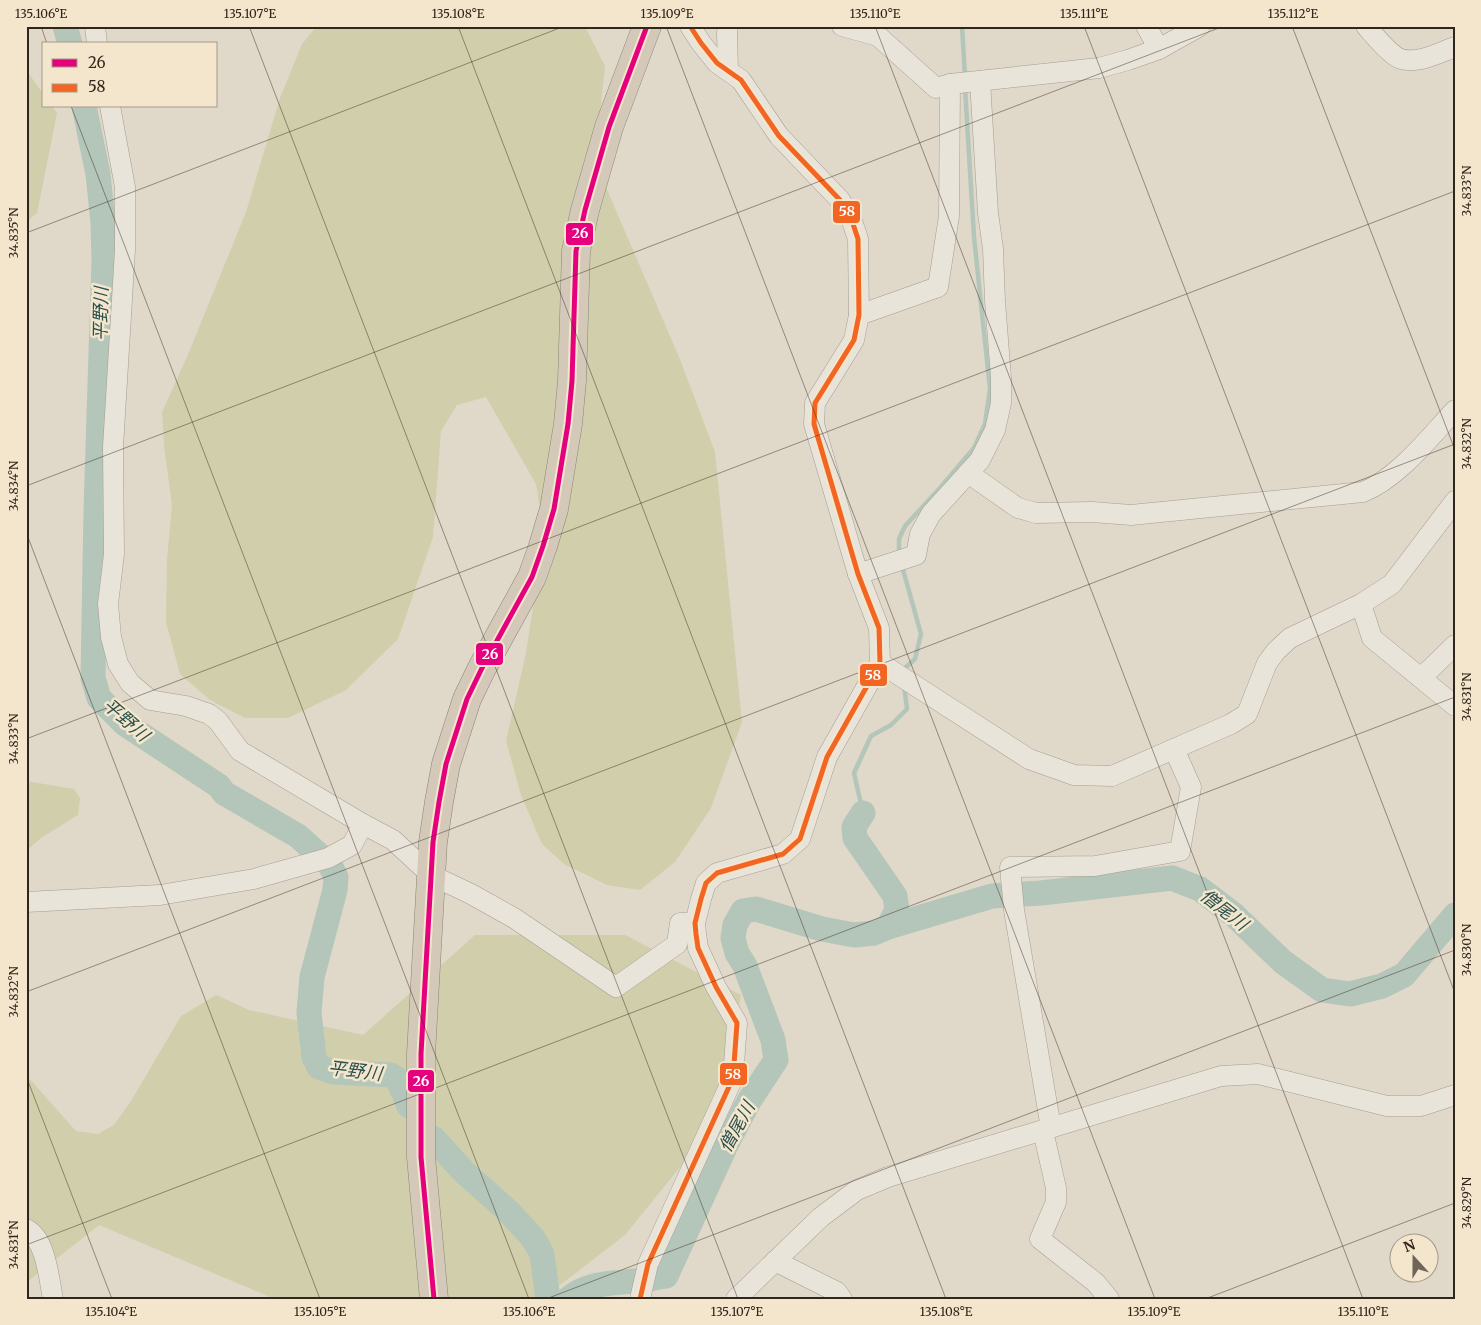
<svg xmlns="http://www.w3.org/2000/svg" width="1481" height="1325" font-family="Merriweather,'Noto Sans JP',serif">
<rect width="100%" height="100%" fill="#e0d8c8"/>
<g fill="#d1cfab">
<path d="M317 26H585L605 66 598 131 602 178 679 357 715 452 742 722 711 808 675 862 640 890 607 885 564 864 542 844 521 795 506 741 526 653 544 535 536 484 486 397 457 405 441 431 433 537 398 639 346 690 288 718H245L210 700 180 674 166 622 167 559 172 505 164 446 162 412 187 357 246 212 280 98 302 44Z"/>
<path d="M26 70 44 95V106H52L57 113 37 213 26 222Z"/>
<path d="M26 781 74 789 80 798 78 815 41 838 26 851Z"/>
<path d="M475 935H625L741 995 719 1119 625 1235 542 1299H275L99 1225 26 1283V1075L76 1131 98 1134 114 1125 131 1101 181 1016 216 995 249 1010 363 1035Z"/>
</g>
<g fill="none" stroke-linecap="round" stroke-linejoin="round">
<g stroke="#b4c5b9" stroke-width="4.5">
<path d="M962 26 965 77"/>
<path d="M899 556V539L905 526 940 488 974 448 985 424 990 389 974 237 965 88"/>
<path d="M902 566 921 634 915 659 904 669V672"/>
<path d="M863 813 854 773 871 736 891 725 907 709 904 685"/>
</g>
<g stroke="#b4c5b9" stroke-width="25">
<path d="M65 26 70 44"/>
<path d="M84 106 98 174 103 222 104 260 96 510 93 678 99 698 125 724 219 786 224 793 298 836 330 865 336 877 335 890 312 977 309 1013 314 1057 319 1067 333 1072 391 1075 398 1080 409 1106"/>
<path d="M888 927 992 896 1041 893 1172 878 1200 889 1234 915 1283 962 1322 990 1350 994 1382 986 1404 975 1455 915"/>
<path d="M433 1138 464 1172 508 1211 533 1238 542 1254 548 1299"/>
<path d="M568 1299C588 1283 611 1283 635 1281 646 1280 656 1277 666 1276L725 1147 749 1101 776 1060 773 1040 745 966 737 953 733 938 735 925 743 911 756 909 822 929 854 935 874 933 888 927 897 910 895 896 855 838 854 827 863 813"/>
</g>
<defs>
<g id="minor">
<path d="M95 26 97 44"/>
<path d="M842 26 878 36 936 88 950 84"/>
<path d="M1146 26 1159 49"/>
<path d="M1366 26C1373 34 1391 56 1401 59 1419 64 1438 53 1455 47"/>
<path d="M728 70 727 33 728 26"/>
<path d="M110 106 125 187V250L113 447 114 554 108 604 111 637 118 664 130 683 150 700 186 706 209 714 218 721 240 751 363 824 393 840 431 875 471 894 514 918 616 987 677 944 680 923H695"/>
<path d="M859 315 938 287 949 216 950 84 1099 68 1128 60 1159 49 1200 26"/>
<path d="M968 473 1018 508 1036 513 1092 512 1131 515 1363 492C1398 478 1429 438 1455 410"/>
<path d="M858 574 916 555 920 534 931 514 980 460 995 430 1001 403V378L995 301 993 249 988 213 980 81"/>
<path d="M1361 604 1372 638 1455 706"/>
<path d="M880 663 1029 759 1074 775 1112 776 1231 724 1247 714 1267 663 1276 651 1290 638 1361 604 1392 584 1455 501"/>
<path d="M1421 678 1455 645"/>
<path d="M26 902 160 895 254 879 328 858 352 845 363 824"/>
<path d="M1051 1128 1014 910 1010 867 1095 866 1180 851 1191 787 1174 749"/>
<path d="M1043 1131 1056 1188V1202L1040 1239 1096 1283 1109 1299"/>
<path d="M26 1229C46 1239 49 1279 53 1299"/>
<path d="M775 1261 837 1292 842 1299"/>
<path d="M640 1299 648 1264 733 1078 737 1023 716 987 698 948 696 934 695 923 701 899 706 883 717 873 783 854 800 839 827 757 880 663 879 628 858 574 814 424 815 403 854 340 859 315 858 239 852 221 840 200 779 136 741 80 717 63 701 43 690 26"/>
<path d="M736 1299 821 1217 857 1190 888 1177 1221 1076 1258 1074 1387 1106H1421L1455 1095"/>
</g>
<path id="highway" d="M434 1299 421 1157V1054L433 842 439 802 446 764 467 699 482 668 532 577 543 546 554 509 568 424 572 381 576 251 585 210 609 127 647 26"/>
</defs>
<use href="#minor" stroke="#a59d92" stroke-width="21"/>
<use href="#highway" stroke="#8a8379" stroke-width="29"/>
<use href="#minor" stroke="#e8e4da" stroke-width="20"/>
<use href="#highway" stroke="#d4c9b9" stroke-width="28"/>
<defs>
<path id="bus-1" d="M434 1299 421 1157V1054L433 842 439 802 446 764 467 699 482 668 532 577 543 546 554 509 568 424 572 381 576 251 585 210 609 127 647 26"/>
<path id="bus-2" d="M640 1299 648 1264 733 1078 737 1023 716 987 698 948 696 934 695 923 701 899 706 883 717 873 783 854 800 839 827 757 880 663 879 628 858 574 814 424 815 403 854 340 859 315 858 239 852 221 840 200 779 136 741 80 717 63 701 43 690 26"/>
</defs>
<use href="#bus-1" stroke="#f3e6cd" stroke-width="9"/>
<use href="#bus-2" stroke="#f3e6cd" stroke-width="9"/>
<use href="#bus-1" stroke="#e5007d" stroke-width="5"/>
<use href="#bus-2" stroke="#f26522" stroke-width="5"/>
</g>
<path fill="none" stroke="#32261c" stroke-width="1" stroke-opacity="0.45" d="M41 26 47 44M249 26 738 1299M458 26 946 1299M666 26 1155 1299M875 26 1363 1299M1084 26 1455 993M1292 26 1455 450M71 106 529 1299M26 233 565 26M26 486 1224 26M26 532 320 1299M26 739 1455 191M26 992 1455 444M26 1076 112 1299M26 1245 1455 697M546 1299 1455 950M1205 1299 1455 1203"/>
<g text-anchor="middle" stroke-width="5" stroke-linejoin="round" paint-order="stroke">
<g font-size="18" font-style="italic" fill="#2b514e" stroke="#f3e6cd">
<text transform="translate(101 314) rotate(-89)" y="6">平野川</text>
<text transform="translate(126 720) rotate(41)" y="6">平野川</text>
<text transform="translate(1224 910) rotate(38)" y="6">僧尾川</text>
<text transform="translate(355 1071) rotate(7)" y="6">平野川</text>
<text transform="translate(737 1127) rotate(-61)" y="6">僧尾川</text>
</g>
</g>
<g stroke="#f3e6cd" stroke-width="2">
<rect x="832" y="200" width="29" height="24" rx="5" fill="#f26522"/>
<rect x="565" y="222" width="29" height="24" rx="5" fill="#e5007d"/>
<rect x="475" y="642" width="29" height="24" rx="5" fill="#e5007d"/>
<rect x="859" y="663" width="29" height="24" rx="5" fill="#f26522"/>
<rect x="719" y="1062" width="29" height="24" rx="5" fill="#f26522"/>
<rect x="407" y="1069" width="28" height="24" rx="5" fill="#e5007d"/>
</g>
<g font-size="14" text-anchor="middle" font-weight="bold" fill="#fff">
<text x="847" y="216">58</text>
<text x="580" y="238">26</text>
<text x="490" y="659">26</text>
<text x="873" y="680">58</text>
<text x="733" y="1079">58</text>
<text x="421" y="1086">26</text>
</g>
<rect width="1481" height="1325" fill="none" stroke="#f3e6cd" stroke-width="55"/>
<rect x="42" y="42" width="175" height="65" fill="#f3e6cd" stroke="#a69986"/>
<rect x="52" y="59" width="25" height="8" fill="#e5007d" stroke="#a69986"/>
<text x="88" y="68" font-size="15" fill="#32261c">26</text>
<rect x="52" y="84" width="25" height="8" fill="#f26522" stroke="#a69986"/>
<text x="88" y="92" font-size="15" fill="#32261c">58</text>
<g transform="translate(1414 1258) rotate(339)"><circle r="24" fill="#f3e6cd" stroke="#a69986"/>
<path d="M0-4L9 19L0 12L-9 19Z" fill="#6f6458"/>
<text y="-8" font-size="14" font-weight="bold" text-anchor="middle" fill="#32261c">N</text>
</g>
<rect x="28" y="28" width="1426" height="1270" fill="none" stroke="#32261c" stroke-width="2"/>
<g font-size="12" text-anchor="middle" fill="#32261c">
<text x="41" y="18">135.106°E</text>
<text x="250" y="18">135.107°E</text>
<text x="458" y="18">135.108°E</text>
<text x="667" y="18">135.109°E</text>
<text x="875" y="18">135.110°E</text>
<text x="1084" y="18">135.111°E</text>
<text x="1293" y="18">135.112°E</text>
<text transform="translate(1467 191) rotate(-90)" y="4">34.833°N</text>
<text transform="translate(14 233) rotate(-90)" y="4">34.835°N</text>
<text transform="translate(1467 444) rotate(-90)" y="4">34.832°N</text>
<text transform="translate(14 486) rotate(-90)" y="4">34.834°N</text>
<text transform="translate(1467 697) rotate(-90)" y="4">34.831°N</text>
<text transform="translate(14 739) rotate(-90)" y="4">34.833°N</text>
<text transform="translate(1467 950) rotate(-90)" y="4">34.830°N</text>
<text transform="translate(14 992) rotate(-90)" y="4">34.832°N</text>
<text transform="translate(1467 1203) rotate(-90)" y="4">34.829°N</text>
<text transform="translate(14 1245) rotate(-90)" y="4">34.831°N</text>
<text x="111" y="1316">135.104°E</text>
<text x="320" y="1316">135.105°E</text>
<text x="529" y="1316">135.106°E</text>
<text x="737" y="1316">135.107°E</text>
<text x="946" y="1316">135.108°E</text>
<text x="1154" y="1316">135.109°E</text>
<text x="1363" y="1316">135.110°E</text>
</g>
</svg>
